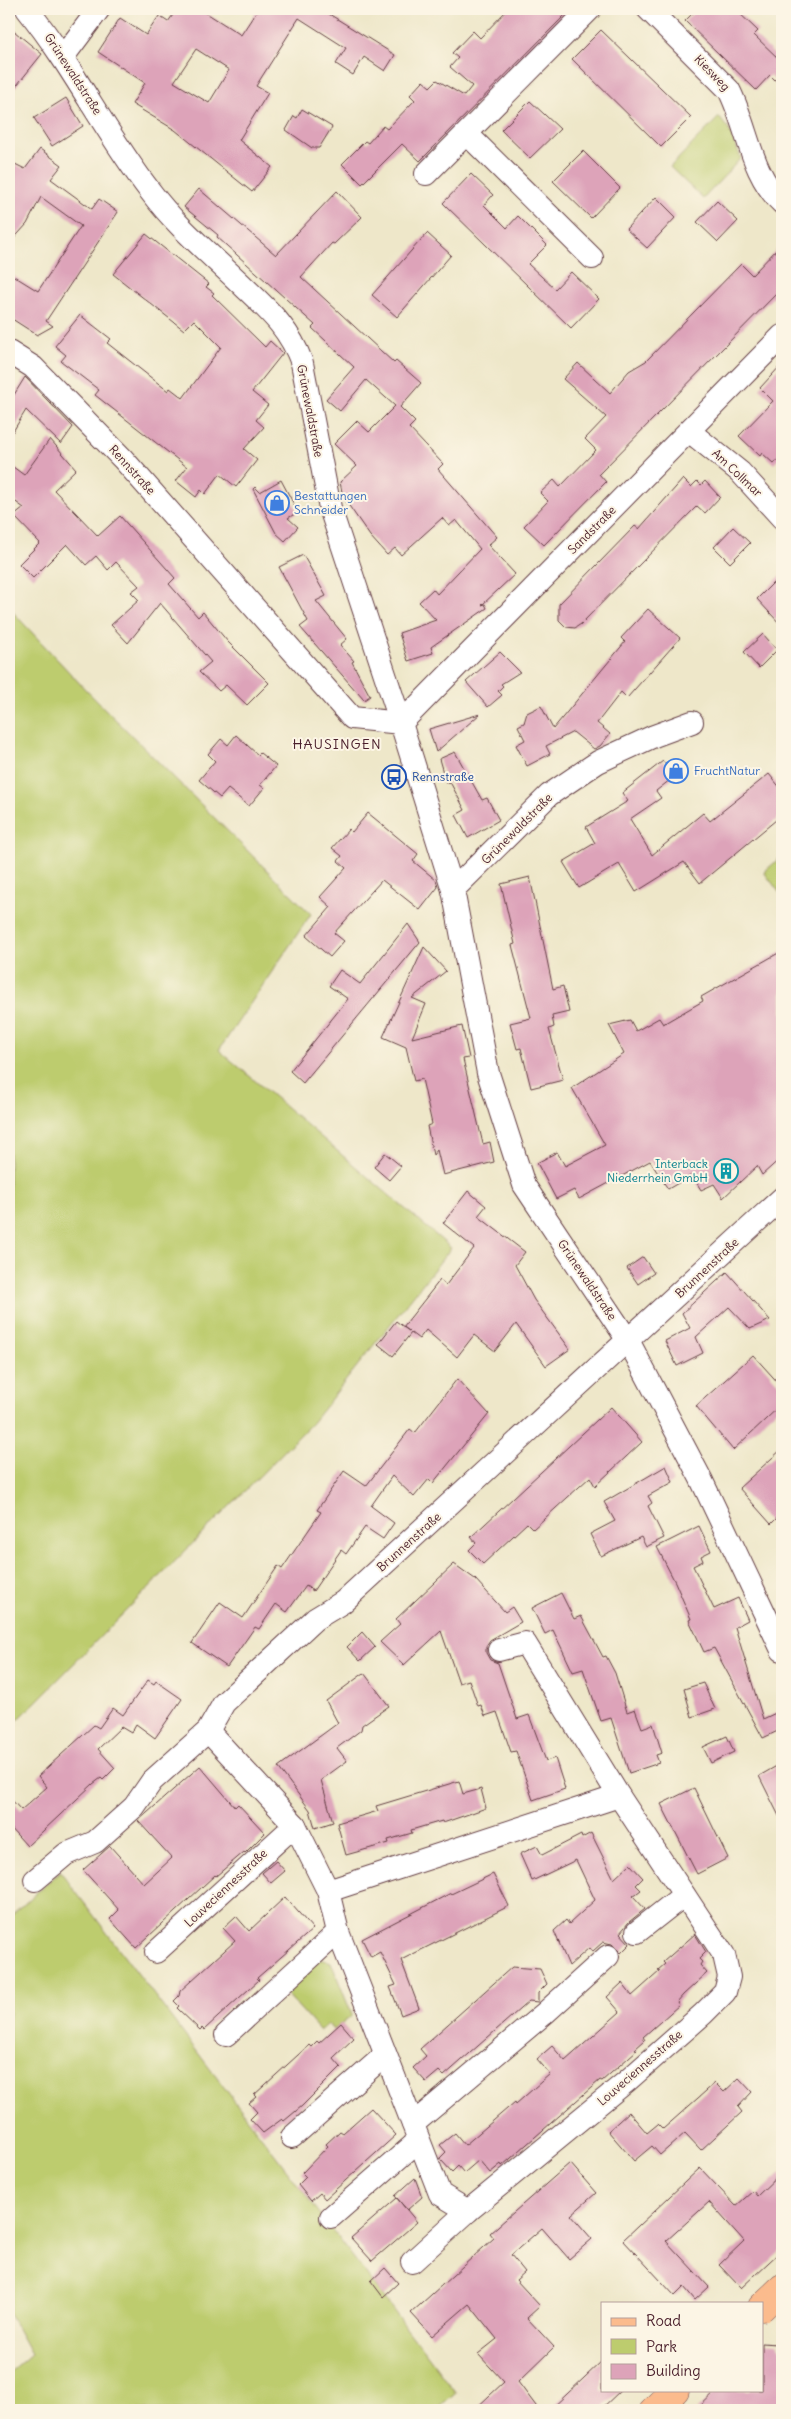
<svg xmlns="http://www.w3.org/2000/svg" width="791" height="2419" font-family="Delius,sans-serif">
<rect width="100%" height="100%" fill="#fcf5e5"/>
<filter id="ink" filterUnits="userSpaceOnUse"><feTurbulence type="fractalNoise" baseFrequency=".02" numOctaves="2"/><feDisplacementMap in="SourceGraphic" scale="10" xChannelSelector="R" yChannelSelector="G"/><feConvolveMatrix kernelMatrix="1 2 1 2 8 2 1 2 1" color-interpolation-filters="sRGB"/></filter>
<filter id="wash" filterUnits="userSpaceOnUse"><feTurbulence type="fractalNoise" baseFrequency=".0096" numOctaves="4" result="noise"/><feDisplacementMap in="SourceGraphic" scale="20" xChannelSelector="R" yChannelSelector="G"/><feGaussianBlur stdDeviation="1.12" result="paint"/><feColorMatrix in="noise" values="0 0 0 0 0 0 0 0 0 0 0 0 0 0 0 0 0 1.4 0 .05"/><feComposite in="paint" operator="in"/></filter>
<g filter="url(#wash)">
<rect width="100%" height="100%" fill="#eee7c9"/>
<g fill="#bdcc6e" stroke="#84764c">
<path d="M719 117 729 130 741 158 703 199 670 167Z"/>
<path d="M9 608 85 689 311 914 219 1050 451 1248 312 1423 9 1729Z"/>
<path d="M782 856V896L764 872Z"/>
<path d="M60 1871 456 2393 437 2410H9V2373L31 2354 9 2314V1918Z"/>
<path d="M320 1959 331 1962 352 2015 333 2030 328 2024 320 2031 285 1992Z"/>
</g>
<g id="blocks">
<g fill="#dda3b9" fill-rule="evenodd">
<path d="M177 9H200L241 35 258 9H321L395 55 385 71 364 57 353 75 336 64 346 48 299 18 256 86 268 93 239 140 272 167 252 192 175 130 132 104 145 83 98 52 120 18 146 35 159 16 168 22ZM196 49 229 70 209 103 174 82Z"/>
<path d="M508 9H571L420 161 402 144 362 184 342 164 365 141 368 143 383 126 387 129 415 100 410 95 423 81 430 87 437 80 464 96 472 86 450 67 458 58 452 53 473 31 480 38Z"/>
<path d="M697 9H735L758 31 754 35 782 62V87L770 75 756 90 685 21Z"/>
<path d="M9 27 42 54 9 95Z"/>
<path d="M601 30 691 117 661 147 572 59Z"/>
<path d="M66 98 83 126 52 146 34 118Z"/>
<path d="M530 101 560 129 530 158 501 130Z"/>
<path d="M302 109 332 127 319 148H312L286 130 294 116 297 118Z"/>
<path d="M40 149 62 165 51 179 92 209 99 199 118 212 46 321 53 326 37 335 9 317V273L38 291 81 226 41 197 27 224 9 244V161L25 169Z"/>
<path d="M583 151 620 188 591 218 553 181Z"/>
<path d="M471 174 493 195 484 205 507 228 518 216 547 245 528 264 555 289 571 272 599 299 571 328 443 203Z"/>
<path d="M199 189 276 255 337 191 362 217 334 244 332 243 301 277 394 363 396 361 421 383 400 407 415 422 409 428 443 464 438 469 497 537 488 545 515 574 482 605 485 604 487 608 431 647 433 653 408 661 399 633 436 620 419 602 433 589 437 594 480 549 456 520 449 526 442 518 401 555 395 548 387 555 370 536 343 497 340 482 357 466 334 444 357 421 369 432 395 406 366 380 340 411 326 399 354 367 312 328 315 325 217 237 218 235 184 207Z"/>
<path d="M656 197 676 217 647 248 626 229Z"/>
<path d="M717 201 738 221 718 242 697 222Z"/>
<path d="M427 233 451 255 397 317 372 295Z"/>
<path d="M146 234 209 284 206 287 214 293 212 295 265 347 270 341 283 353 252 392 268 405 256 420 264 427 244 449 257 460 236 487 220 474 205 494 201 490 196 497 176 481 187 467 95 395 99 390 61 361 66 355 55 346 80 315 111 339 107 343 168 391 170 388 183 398 221 347 194 320 184 330 113 274Z"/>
<path d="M782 244V288L599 474 606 482 544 545 524 526 548 501 540 493 554 480 560 487 596 450 585 439 606 417 563 379 578 363 610 393 629 371 646 361 741 264 752 275Z"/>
<path d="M782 364V455L774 464 762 453 760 456 739 436 773 401 760 388Z"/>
<path d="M25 377 73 427 61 444 26 410 9 438V403Z"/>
<path d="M50 439 76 469 54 490 98 536 120 516 175 578 169 584 198 617 203 612 228 642 269 683 247 705 226 685 219 691 199 672 211 662 160 603 128 643 111 625 139 600 131 592 139 586 116 562 108 570 96 556 86 565 67 544 33 578 19 564 40 543 14 516 24 508 9 497V464L24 475Z"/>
<path d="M683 479 691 487 697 481 701 485 705 481 720 497 705 513 697 506 581 624 575 628 566 627 559 620V604L635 526 639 529Z"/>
<path d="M281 480 298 512 288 518 298 527 285 541 276 533 253 489 255 487 260 492Z"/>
<path d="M733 527 750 543 730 563 714 547Z"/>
<path d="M303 555 326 596 316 601 347 639 340 645 354 661 352 662 370 696 364 700 300 627 308 621 279 567Z"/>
<path d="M782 574V626L757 599Z"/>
<path d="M648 609 680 638 627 698 621 692 597 723 610 734 600 746 594 749 573 732 546 746 550 754 527 766 516 745 525 740 518 726 524 723 527 713 541 706 553 729 625 642 621 638Z"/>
<path d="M763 634 777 650 759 668 744 652Z"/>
<path d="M500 652 520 672 501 684 503 686 498 691 502 695 488 707 466 682Z"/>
<path d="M480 714 436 752 429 729Z"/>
<path d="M236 735 258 755 260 753 276 766 260 785 264 788 249 806 228 789 220 798 199 780 215 761 208 754 221 739 228 745Z"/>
<path d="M455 752 482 800 487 798 499 820 468 838 456 815 465 810 450 782 446 783 439 759Z"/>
<path d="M663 761 675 776 656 791 661 798 630 819 652 855 703 813 710 821 769 774 782 790V815L700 883 684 862 636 892 619 864 579 888 563 862 595 843 586 827 628 801 622 793Z"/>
<path d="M368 813 418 854 413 861 436 880 438 887 420 910 382 880 334 933 344 941 330 957 306 936 331 907 320 897 346 868 338 861 342 856 332 848 349 829 352 832Z"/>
<path d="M530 877 553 989 563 986 569 1012 552 1016 554 1027 549 1029 563 1080 531 1088 521 1048 517 1049 510 1023 531 1018 512 945 515 944 501 884Z"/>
<path d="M408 924 420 942 303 1083 290 1071 348 999 329 986 340 970 360 984Z"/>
<path d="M424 947 446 971 412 998 426 1004 412 1038 462 1026 469 1058 463 1059 483 1144 490 1142 494 1162 443 1175 437 1150 433 1155 427 1126 432 1124 422 1079 414 1081 406 1047 383 1037Z"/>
<path d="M782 951V1157L762 1175 757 1166 723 1198 714 1184 701 1190 692 1175 668 1189 650 1161 579 1199 574 1190 556 1199 537 1163 557 1152 565 1166 605 1145 572 1088 624 1054 609 1025 630 1020 636 1031 659 1018 663 1024 703 1001 701 997Z"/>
<path d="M385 1153 401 1166 389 1180 374 1167Z"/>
<path d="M468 1191 486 1206 478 1216 525 1252 515 1265 534 1300 570 1349 546 1366 516 1324 495 1351 474 1335 457 1357 426 1330 419 1339 411 1333 393 1356 378 1344 396 1321 409 1331 403 1327 440 1280 446 1285 474 1248 443 1223Z"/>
<path d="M643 1257 654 1273 638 1284 627 1268Z"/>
<path d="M727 1272 770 1320 750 1329 729 1307 696 1337 703 1353 677 1366 665 1341 690 1328 682 1313Z"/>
<path d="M753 1355 782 1387V1404L733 1450 696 1406Z"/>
<path d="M457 1379 489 1414 433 1483 429 1479 414 1497 392 1476 371 1506 394 1523 383 1539 365 1527 346 1554 341 1550 313 1591 306 1586 287 1612 276 1604 259 1629 255 1627 227 1667 192 1643 220 1602 243 1618 278 1566 282 1569 321 1512 317 1510 344 1471 366 1486 410 1429 415 1433Z"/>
<path d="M611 1407 642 1442 595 1486 590 1477 533 1529 527 1523 483 1564 469 1550 476 1543 471 1537Z"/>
<path d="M782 1449V1513L771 1524 739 1488Z"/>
<path d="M666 1466 673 1482 648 1496 652 1503 648 1506 664 1538 646 1547 641 1537 601 1556 590 1534 615 1521 604 1502Z"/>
<path d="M699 1526 711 1551 701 1556 703 1561 693 1566 714 1609 738 1598 748 1620 735 1627 763 1719 782 1710V1729L763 1738 714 1648 704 1652 689 1620 691 1619 675 1582 657 1547Z"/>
<path d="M454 1564 475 1579 505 1612 512 1607 521 1622 490 1640 486 1646V1653L490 1660 498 1663 517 1719 529 1715 546 1761 555 1758 565 1789 533 1800 516 1751 511 1752 497 1712 485 1716 481 1705 478 1706 469 1680 459 1683 441 1631 404 1665 380 1642 400 1624 396 1619Z"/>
<path d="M561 1593 574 1619 581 1616 603 1657 606 1656 615 1673 627 1712 635 1709 642 1728 653 1724 662 1753 656 1755 659 1763 629 1773 611 1718 601 1721 583 1669 573 1672 553 1630 545 1634 532 1608Z"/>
<path d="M362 1632 375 1647 360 1661 347 1647Z"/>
<path d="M364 1673 389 1706 362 1725 361 1730 337 1748 347 1761 321 1780 333 1822 315 1828 310 1810 278 1767 338 1723 326 1701Z"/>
<path d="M148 1680 154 1684 156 1681 182 1699 155 1738 136 1724 131 1733 121 1727 98 1749 115 1768 103 1780 101 1778 93 1784 27 1846 9 1826V1797L21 1810 47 1787 38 1776 94 1725 99 1728 113 1708 123 1715Z"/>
<path d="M703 1683 715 1709 692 1717 684 1689Z"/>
<path d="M727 1736 734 1752 711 1763 703 1747Z"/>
<path d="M782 1763V1822L759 1776Z"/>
<path d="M200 1766 235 1807 238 1804 265 1833 245 1853 244 1852 216 1876 215 1875 136 1948 110 1919 119 1910 83 1870 110 1846 144 1884 172 1858 138 1821Z"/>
<path d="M459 1781 463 1794 481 1789 486 1808 443 1823 442 1821 411 1830 412 1833 388 1840 389 1843 346 1855 337 1823 378 1811 376 1806Z"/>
<path d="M694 1788 728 1858 697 1874 661 1804Z"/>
<path d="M591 1833 614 1879 630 1864 643 1878 636 1885 641 1890 633 1896 645 1909 629 1922 620 1933 630 1944 621 1953 612 1944 603 1942 593 1951 589 1948 569 1966 554 1931 566 1920 569 1924 595 1900 576 1860 532 1881 520 1854 537 1846 542 1855 581 1835 582 1838Z"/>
<path d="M276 1861 285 1871 271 1883 262 1873Z"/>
<path d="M493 1874 509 1906 401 1960 419 2008 401 2015 390 1987 396 1985 380 1952 371 1957 362 1939 451 1893V1894Z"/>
<path d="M285 1897 313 1929 257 1978 259 1980 218 2017 204 2030 202 2028 200 2030 177 2008 179 2006 174 2001 179 1996 180 1991 235 1941 223 1928 236 1916 249 1931Z"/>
<path d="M695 1934 706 1952 699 1959 702 1962 700 1965 707 1973 683 1995 677 2002 679 2005 643 2037 645 2040 635 2049 637 2050 602 2081 600 2080 502 2166 501 2164 490 2173 479 2160 464 2173 458 2166 452 2172 441 2160 440 2158 446 2152 440 2145 455 2133 465 2145 515 2102 516 2104 550 2074 537 2059 552 2046 565 2061 620 2012 607 1997 622 1983 632 1996 660 1971 658 1970 665 1964 663 1962Z"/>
<path d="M512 1967 540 1969 547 1984 538 1993V2002L529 2001 444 2076 439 2071 426 2082 413 2068 426 2056 420 2049Z"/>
<path d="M341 2023 354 2038 333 2058 341 2067 302 2106 284 2121 282 2119 263 2133 250 2119 257 2112 249 2103 256 2097 254 2095 309 2045 311 2047 317 2041 319 2043Z"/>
<path d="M739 2078 752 2092 738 2107 742 2112 701 2150 685 2133 660 2155 652 2146 634 2161 608 2131 629 2112 647 2133 658 2124 663 2129 715 2083 724 2092Z"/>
<path d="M371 2108 396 2135 325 2199 320 2193 311 2201 298 2185 306 2177 302 2173 328 2146 326 2144 340 2131 343 2133Z"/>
<path d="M570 2163 596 2193 571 2215 592 2239 569 2259 542 2228 511 2255 525 2272 516 2280 540 2306 527 2318 554 2347 518 2382 539 2410H474L504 2382 478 2354 497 2339 469 2304 432 2336 411 2313 494 2238 490 2233Z"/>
<path d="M700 2168 736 2206 753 2191 757 2196 782 2172V2250L741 2288 719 2265 744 2241 709 2202 666 2241 709 2287 695 2300 684 2287 675 2296 623 2240Z"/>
<path d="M415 2178 422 2197 407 2210 395 2196Z"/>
<path d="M397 2198 417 2222 372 2261 351 2238Z"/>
<path d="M385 2268 398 2283 383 2297 371 2281Z"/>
<path d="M762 2343 777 2344 782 2352V2410H696L717 2390H762Z"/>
<path d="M602 2361V2390H621L600 2410H550Z"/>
</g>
</g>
</g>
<g filter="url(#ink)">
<use href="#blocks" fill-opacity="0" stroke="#633d43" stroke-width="1"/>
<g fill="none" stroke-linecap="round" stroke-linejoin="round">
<defs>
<g id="minor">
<path d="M27 9C73 66 105 133 150 191 175 225 210 254 240 283 267 309 289 327 302 363L330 508 401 723 453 890 488 1073 524 1185 629 1342 701 1479 782 1650"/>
<path d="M648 9 729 90C748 127 750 173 782 203"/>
<path d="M63 57 99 9"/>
<path d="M467 134 592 258"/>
<path d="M426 174 590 9"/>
<path d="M9 352 33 367 123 459 352 718 401 723 782 336"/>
<path d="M689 431 740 472 782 518"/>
<path d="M453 890 549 795 598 762 654 736 692 722"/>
<path d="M499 1650 525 1643 619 1796"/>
<path d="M208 1731 295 1825 328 1891 619 1796 724 1955 729 1977 725 1992 703 2014 627 2081 468 2211 412 2262"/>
<path d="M35 1880 66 1854 95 1842 134 1807 152 1781 208 1731 224 1703 315 1619 343 1602 782 1198"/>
<path d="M328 1891 338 1932 440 2194 468 2211"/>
<path d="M637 1932 684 1895"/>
<path d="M156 1952 295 1825"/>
<path d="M226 2035 338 1932"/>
<path d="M413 2124 545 2013 608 1956"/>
<path d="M292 2137 385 2055"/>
<path d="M331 2217 418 2141"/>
</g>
<g id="major">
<path d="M762 2307 782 2288"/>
<path d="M654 2410 675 2390"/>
</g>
</defs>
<use href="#minor" stroke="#633d43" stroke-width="24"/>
<use href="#major" stroke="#633d43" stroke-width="29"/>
<use href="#minor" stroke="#fff" stroke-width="22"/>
<use href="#major" stroke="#fbbb8d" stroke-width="28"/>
</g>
</g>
<defs>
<symbol id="shop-ring" viewBox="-11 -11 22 22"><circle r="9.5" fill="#fcf5e5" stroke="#3f7fe0" stroke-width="1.5"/><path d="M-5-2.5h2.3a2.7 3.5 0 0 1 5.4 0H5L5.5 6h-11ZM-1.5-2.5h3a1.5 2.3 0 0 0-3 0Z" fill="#3f7fe0"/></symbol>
<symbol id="bus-ring" viewBox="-11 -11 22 22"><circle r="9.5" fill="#fcf5e5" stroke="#1a4fb4" stroke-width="1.5"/><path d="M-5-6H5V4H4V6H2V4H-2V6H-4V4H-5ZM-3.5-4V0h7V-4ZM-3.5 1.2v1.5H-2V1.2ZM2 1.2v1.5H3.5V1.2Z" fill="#1a4fb4"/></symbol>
<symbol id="building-ring" viewBox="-11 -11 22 22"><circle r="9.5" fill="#fcf5e5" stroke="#0f9aa8" stroke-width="1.5"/><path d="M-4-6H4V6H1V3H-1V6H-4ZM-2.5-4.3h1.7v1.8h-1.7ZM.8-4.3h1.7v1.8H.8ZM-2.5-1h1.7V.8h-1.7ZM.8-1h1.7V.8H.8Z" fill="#0f9aa8"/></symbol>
</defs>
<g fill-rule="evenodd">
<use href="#shop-ring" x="263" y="489" width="28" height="28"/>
<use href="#shop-ring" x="662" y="757" width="28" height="28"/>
<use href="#bus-ring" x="380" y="763" width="28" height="28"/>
<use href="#building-ring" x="712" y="1157" width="28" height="28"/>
</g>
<g text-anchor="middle" stroke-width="4" stroke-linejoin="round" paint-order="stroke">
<g font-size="12" fill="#4a1f2b" stroke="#fcf5e5">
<text transform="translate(712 73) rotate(46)" y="4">Kiesweg</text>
<text transform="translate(73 74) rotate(57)" y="4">Grünewaldstraße</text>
<text transform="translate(310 411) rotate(79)" y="4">Grünewaldstraße</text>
<text transform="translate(132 470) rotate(48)" y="4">Rennstraße</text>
<text transform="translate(737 473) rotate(43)" y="4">Am Collmar</text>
<text transform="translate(592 530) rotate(-45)" y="4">Sandstraße</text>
<text transform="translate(517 829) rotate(-45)" y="4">Grünewaldstraße</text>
<text transform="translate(707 1268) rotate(-43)" y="4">Brunnenstraße</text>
<text transform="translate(587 1280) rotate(56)" y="4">Grünewaldstraße</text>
<text transform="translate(409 1542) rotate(-42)" y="4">Brunnenstraße</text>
<text transform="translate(226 1888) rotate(-43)" y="4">Louveciennesstraße</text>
<text transform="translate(640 2068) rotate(-41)" y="4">Louveciennesstraße</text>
</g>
<g font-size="12" fill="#366cbe" stroke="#fcf5e5" text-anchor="start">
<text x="294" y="500">Bestattungen<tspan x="294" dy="14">Schneider</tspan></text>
<text x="694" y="775">FruchtNatur</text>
</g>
<g font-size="12" fill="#164399" stroke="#fcf5e5" text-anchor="start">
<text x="412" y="781">Rennstraße</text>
</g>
<g font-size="12" fill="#0d838f" stroke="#fcf5e5" text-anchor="end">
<text x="708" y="1168">Interback<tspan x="708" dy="14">Niederrhein GmbH</tspan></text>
</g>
<g font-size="14" letter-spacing="1" fill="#4a1f2b" stroke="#fcf5e5">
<text x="337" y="749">HAUSINGEN</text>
</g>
</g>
<rect width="791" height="2419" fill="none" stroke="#fcf5e5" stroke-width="30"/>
<rect x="601" y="2302" width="162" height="90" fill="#fcf5e5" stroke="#b59f9b"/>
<rect x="611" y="2318" width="25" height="8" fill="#fbbb8d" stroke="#b59f9b"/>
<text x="646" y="2326" font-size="15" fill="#4a1f2b">Road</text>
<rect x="611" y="2339" width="25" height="15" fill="#bdcc6e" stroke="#b59f9b"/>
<text x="646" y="2352" font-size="15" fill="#4a1f2b">Park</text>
<rect x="611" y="2364" width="25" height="15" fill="#dda3b9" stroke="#b59f9b"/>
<text x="646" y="2376" font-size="15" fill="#4a1f2b">Building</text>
</svg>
